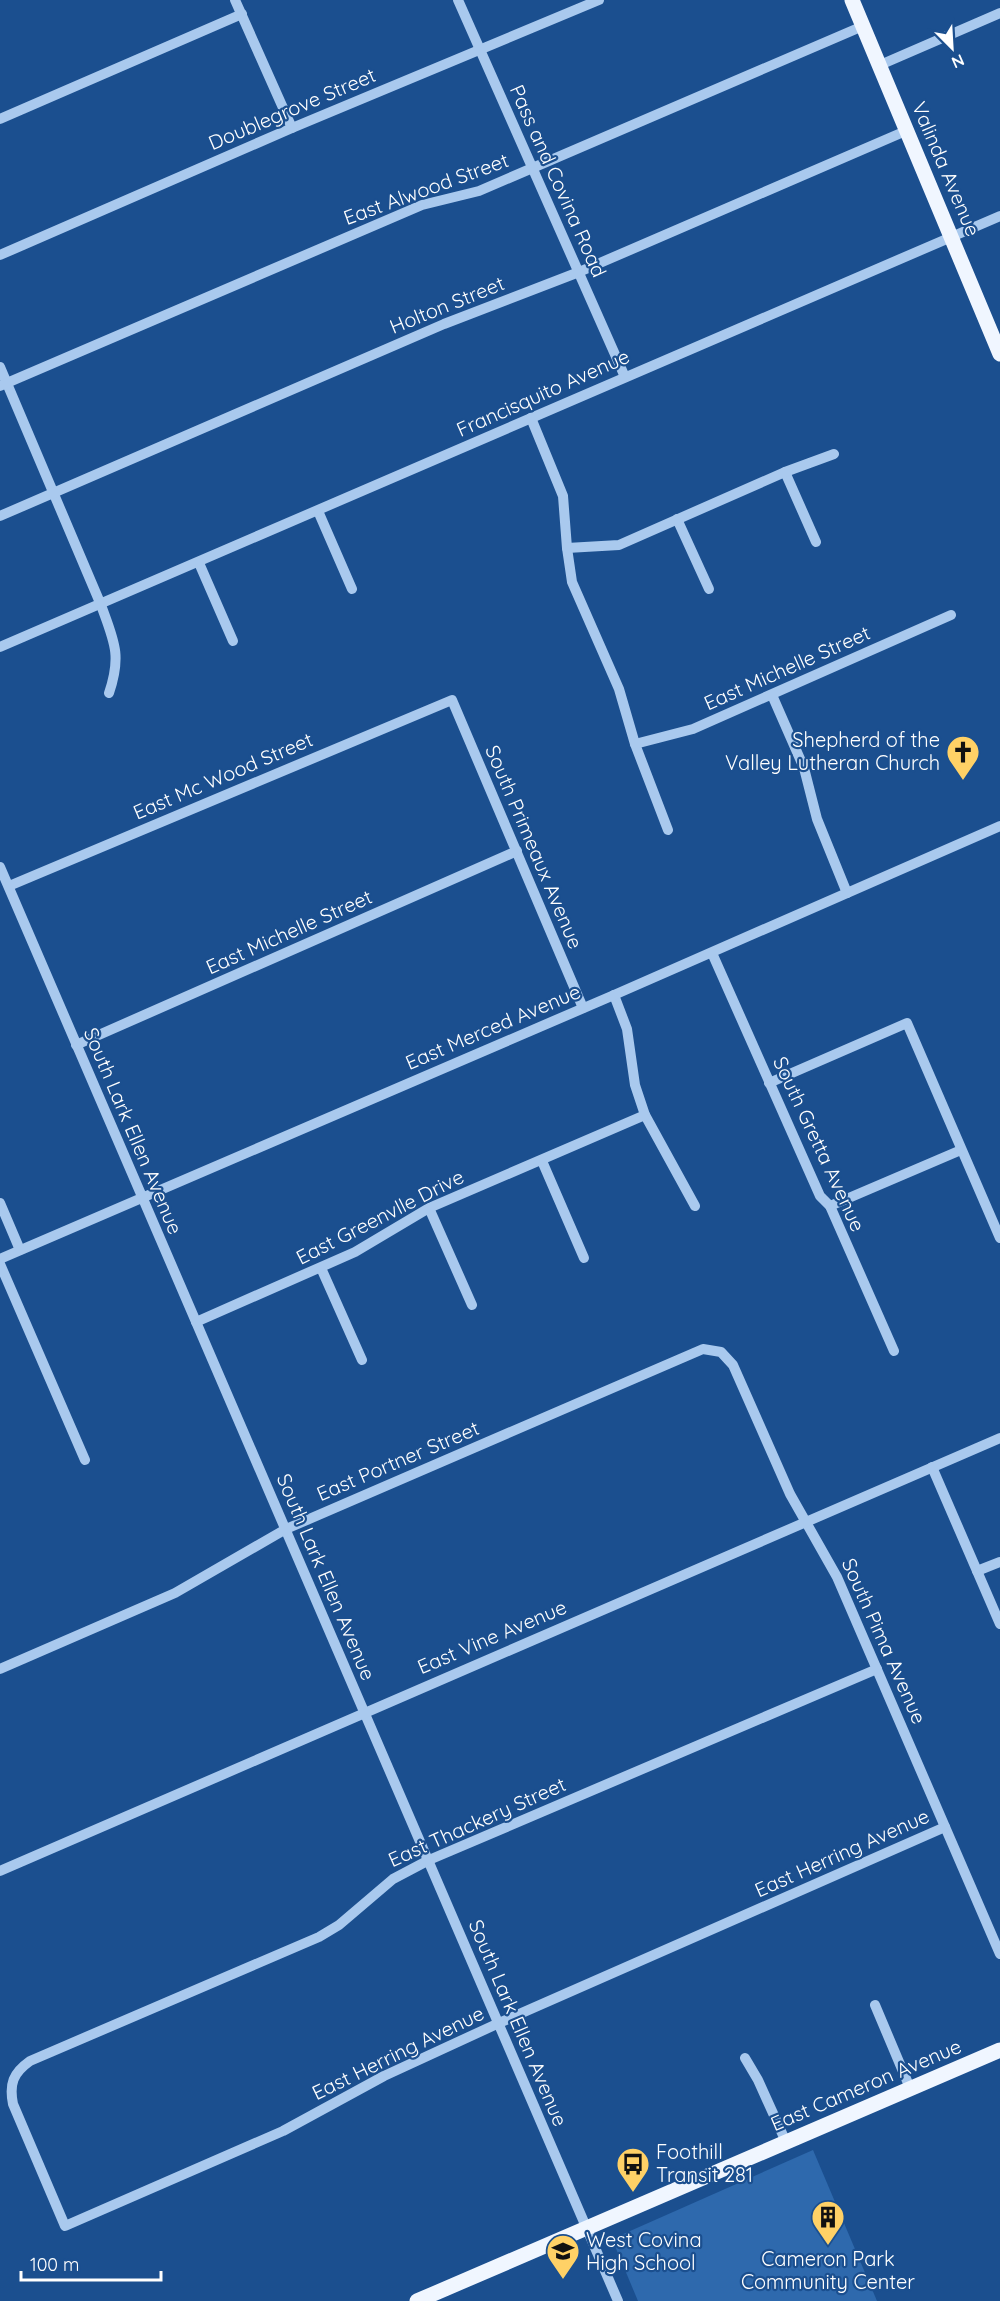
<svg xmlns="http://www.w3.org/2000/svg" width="1000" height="2301" font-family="Quicksand,sans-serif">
<rect width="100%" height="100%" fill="#1b4f8f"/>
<path fill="#2e69ad" d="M813 2150 877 2301H638L612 2239Z"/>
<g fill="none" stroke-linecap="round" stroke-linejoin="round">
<g stroke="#a9c9ee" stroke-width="10">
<path d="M235 0 292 128"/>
<path d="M458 0 625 377"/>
<path d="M880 65 1000 13"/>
<path d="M0 119 242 14"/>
<path d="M0 255 292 128 599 0"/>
<path d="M0 367 101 605C114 641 122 655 109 693"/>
<path d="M0 386 422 205 479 191 863 26"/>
<path d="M531 418 563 496 567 548 572 582 619 689 635 744 668 830"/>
<path d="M785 472 816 542"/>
<path d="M318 511 352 589"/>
<path d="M0 516 444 324 579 272 908 130"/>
<path d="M677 519 709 589"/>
<path d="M567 548 619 545 785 472 834 454"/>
<path d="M199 563 233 641"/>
<path d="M0 647 1000 216"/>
<path d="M772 695 804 768 817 819 847 893"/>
<path d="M635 744 693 729 951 615"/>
<path d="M0 867 618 2301"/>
<path d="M9 886 452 700 583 1008"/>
<path d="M712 953 820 1196 830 1206 894 1351"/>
<path d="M614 995 627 1029 635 1085 645 1115 695 1206"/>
<path d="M76 1045 517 851"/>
<path d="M769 1083 907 1023 1000 1238"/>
<path d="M542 1161 584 1258"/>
<path d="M0 1203 20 1250"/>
<path d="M830 1206 961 1150"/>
<path d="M429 1208 472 1305"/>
<path d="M0 1259 614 995 1000 826"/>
<path d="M0 1264 85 1460"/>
<path d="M321 1268 362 1360"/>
<path d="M196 1322 355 1252 429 1208 645 1115"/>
<path d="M932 1467 1000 1624"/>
<path d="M977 1571 1000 1562"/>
<path d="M0 1669 175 1593 286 1529 703 1349 721 1352 733 1365 790 1494 837 1577 1000 1954"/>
<path d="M877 1669 429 1860 393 1879 339 1925 319 1937 30 2061C13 2073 9 2084 13 2104L65 2226 283 2131 384 2076 499 2023 945 1827"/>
<path d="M0 1871 1000 1438"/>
<path d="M875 2005 910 2088"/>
<path d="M745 2058 758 2080 786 2142"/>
</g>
<g stroke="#f0f6ff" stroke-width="15">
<path d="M852 0 1000 354"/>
<path d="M417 2301 1000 2050"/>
</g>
</g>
<defs>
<symbol id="church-pin" viewBox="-11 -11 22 30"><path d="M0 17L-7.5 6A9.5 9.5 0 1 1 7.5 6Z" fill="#ffd166" stroke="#1b4f8f"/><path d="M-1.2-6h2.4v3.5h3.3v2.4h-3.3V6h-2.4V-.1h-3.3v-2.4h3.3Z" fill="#111"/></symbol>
<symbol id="bus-pin" viewBox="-11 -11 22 30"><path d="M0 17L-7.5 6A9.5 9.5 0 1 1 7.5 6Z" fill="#ffd166" stroke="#1b4f8f"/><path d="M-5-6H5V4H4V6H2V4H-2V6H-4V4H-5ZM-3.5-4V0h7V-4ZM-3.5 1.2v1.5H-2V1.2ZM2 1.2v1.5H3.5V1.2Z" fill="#111"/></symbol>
<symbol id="building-pin" viewBox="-11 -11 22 30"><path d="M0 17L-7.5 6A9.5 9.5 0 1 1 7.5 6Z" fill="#ffd166" stroke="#1b4f8f"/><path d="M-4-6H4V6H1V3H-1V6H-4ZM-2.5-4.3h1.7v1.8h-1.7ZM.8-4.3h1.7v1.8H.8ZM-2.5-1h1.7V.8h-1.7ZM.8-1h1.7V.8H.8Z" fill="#111"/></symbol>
<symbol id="school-pin" viewBox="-11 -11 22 30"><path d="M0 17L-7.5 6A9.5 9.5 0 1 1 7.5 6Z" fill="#ffd166" stroke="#1b4f8f"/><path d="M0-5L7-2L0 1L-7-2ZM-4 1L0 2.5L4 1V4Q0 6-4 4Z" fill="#111"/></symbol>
</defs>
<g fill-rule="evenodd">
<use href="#church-pin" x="944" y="733" width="38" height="52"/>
<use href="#bus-pin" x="614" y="2145" width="38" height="52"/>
<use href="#building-pin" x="809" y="2198" width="38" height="52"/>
<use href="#school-pin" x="544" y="2232" width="38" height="52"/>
</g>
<g text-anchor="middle" stroke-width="4.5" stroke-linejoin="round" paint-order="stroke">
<g font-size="20" fill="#fff" stroke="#1b4f8f">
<text transform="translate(292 109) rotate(-23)" y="7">Doublegrove Street</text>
<text transform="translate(946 169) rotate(67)" y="7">Valinda Avenue</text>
<text transform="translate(558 181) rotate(66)" y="7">Pass and Covina Road</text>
<text transform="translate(426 189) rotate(-20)" y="7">East Alwood Street</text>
<text transform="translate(447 305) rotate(-22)" y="7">Holton Street</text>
<text transform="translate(543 393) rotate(-24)" y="7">Francisquito Avenue</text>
<text transform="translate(787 668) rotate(-24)" y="7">East Michelle Street</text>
<text transform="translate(223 776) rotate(-23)" y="7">East Mc Wood Street</text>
<text transform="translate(534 847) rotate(67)" y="7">South Primeaux Avenue</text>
<text transform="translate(289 932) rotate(-24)" y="7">East Michelle Street</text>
<text transform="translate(493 1027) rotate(-23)" y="7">East Merced Avenue</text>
<text transform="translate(133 1131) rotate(67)" y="7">South Lark Ellen Avenue</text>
<text transform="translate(819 1144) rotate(65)" y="7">South Gretta Avenue</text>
<text transform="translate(380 1217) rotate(-27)" y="7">East Greenvlle Drive</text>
<text transform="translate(398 1461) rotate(-23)" y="7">East Portner Street</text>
<text transform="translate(326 1577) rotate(67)" y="7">South Lark Ellen Avenue</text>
<text transform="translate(492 1637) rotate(-23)" y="7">East Vine Avenue</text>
<text transform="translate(884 1641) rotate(66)" y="7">South Pima Avenue</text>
<text transform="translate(477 1822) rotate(-24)" y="7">East Thackery Street</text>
<text transform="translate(842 1853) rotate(-24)" y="7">East Herring Avenue</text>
<text transform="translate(518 2023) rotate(67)" y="7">South Lark Ellen Avenue</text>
<text transform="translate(398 2053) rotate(-26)" y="7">East Herring Avenue</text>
<text transform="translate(866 2085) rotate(-23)" y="7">East Cameron Avenue</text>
</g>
<g font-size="20" fill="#fff" stroke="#1b4f8f" text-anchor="start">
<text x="940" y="747" text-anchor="end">Shepherd of the<tspan x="940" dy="23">Valley Lutheran Church</tspan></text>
<text x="656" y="2159">Foothill<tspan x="656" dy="23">Transit 281</tspan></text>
<text x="586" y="2247">West Covina<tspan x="586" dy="23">High School</tspan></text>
<text x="828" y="2266" text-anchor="middle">Cameron Park<tspan x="828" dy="23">Community Center</tspan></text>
</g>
</g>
<g transform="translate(952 48) rotate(156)" stroke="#1b4f8f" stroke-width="4.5" paint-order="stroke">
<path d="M0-4.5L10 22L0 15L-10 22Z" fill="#ffffff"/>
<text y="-9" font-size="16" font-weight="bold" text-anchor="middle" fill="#ffffff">N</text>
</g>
<path d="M21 2271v9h140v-9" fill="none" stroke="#ffffff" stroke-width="3"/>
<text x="30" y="2271" font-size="18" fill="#ffffff" stroke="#1b4f8f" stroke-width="4.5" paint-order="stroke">100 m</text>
</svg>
